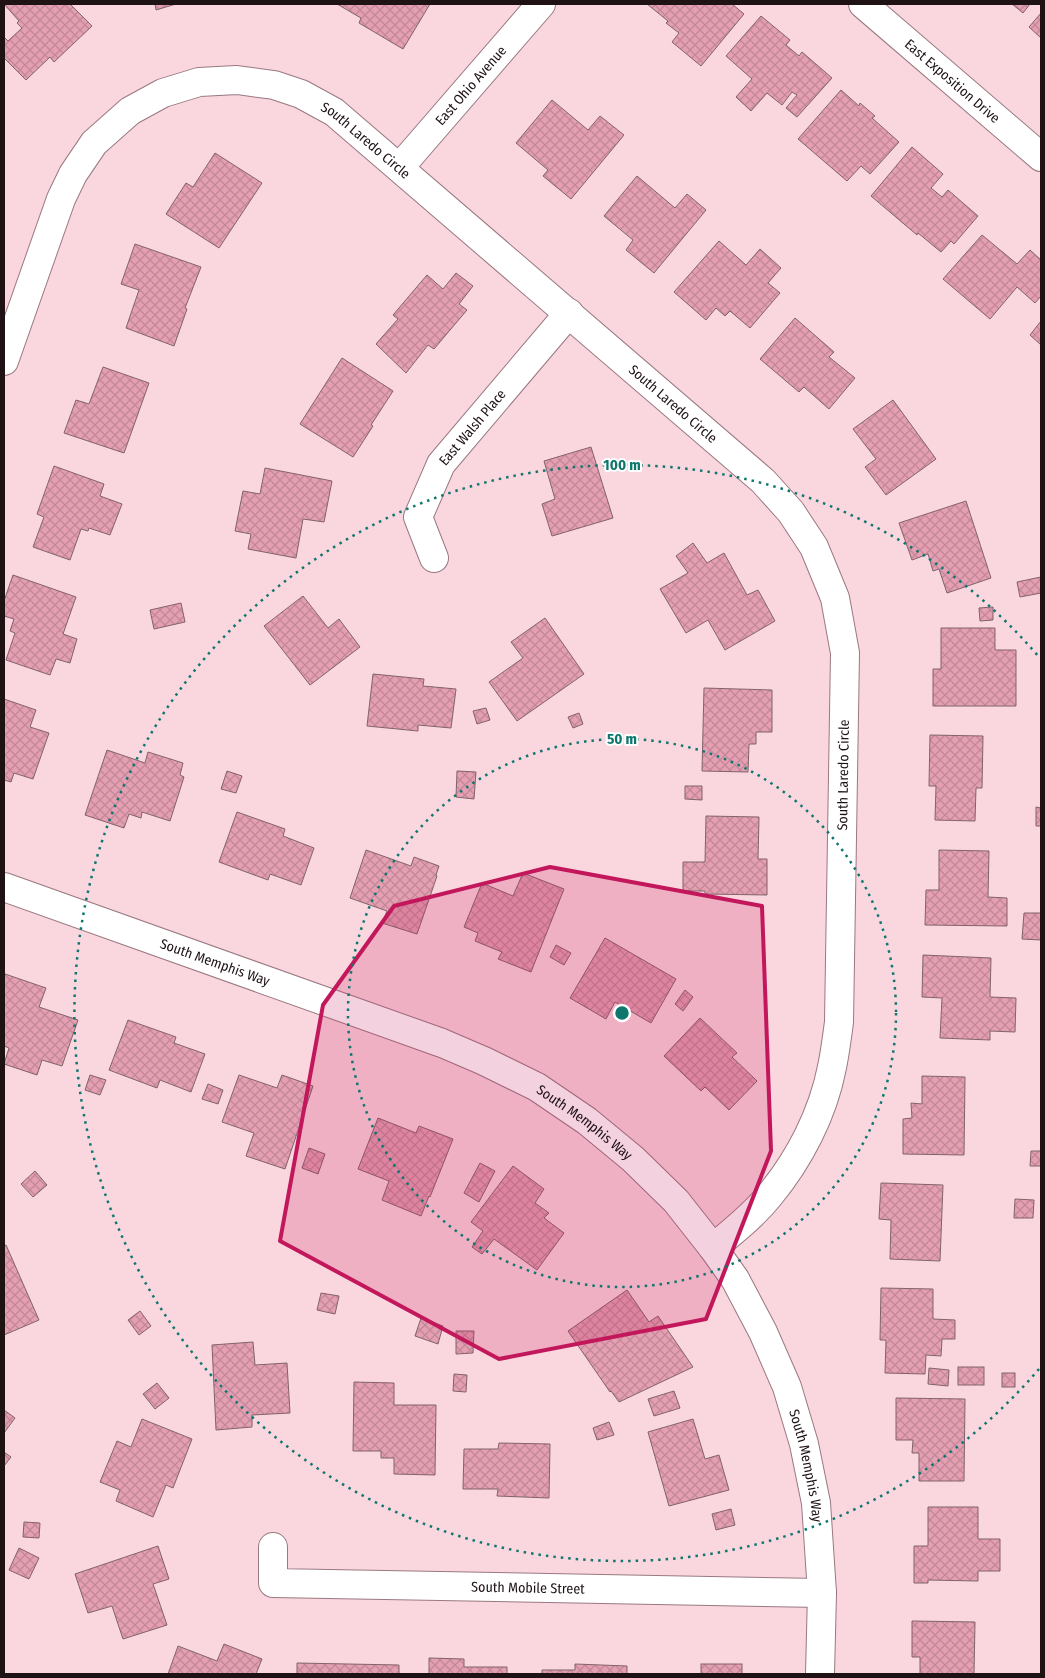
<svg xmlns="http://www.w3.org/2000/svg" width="1045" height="1678" font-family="'Fira Sans Condensed',sans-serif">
<defs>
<pattern id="building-cross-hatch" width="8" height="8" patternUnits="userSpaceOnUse" patternTransform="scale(1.25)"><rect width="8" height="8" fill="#e49fb2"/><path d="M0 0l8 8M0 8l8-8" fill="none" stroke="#c38898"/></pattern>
</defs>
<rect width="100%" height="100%" fill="#fad6df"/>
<g fill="url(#building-cross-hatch)" stroke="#82636b">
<path d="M4 4H70L92 26 54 62 50 57 26 80 4 58V37L8 41 22 28 17 23 19 21Z"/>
<path d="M155 4H176L156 10Z"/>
<path d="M337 4H430L403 49 359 23 361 18Z"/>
<path d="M647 4H732L744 14 701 66 672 42 679 33 666 23 668 21Z"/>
<path d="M1012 4H1030L1023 13Z"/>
<path d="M1041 13V38L1029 27Z"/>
<path d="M761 16 790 40 786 45 799 56 802 52 832 78 797 117 786 108 797 95 792 92 782 105 767 93 751 111 736 97 752 79 726 56Z"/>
<path d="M841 90 859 106 860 103 875 116 872 118 899 142 870 174 861 166 847 181 798 139Z"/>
<path d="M552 100 588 130 600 116 624 135 571 199 543 176 548 170 516 143Z"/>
<path d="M912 147 943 174 931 188 942 197 948 190 978 216 954 244 951 241 941 252 918 233 917 235 871 196Z"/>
<path d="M215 153 262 183 219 248 166 214 186 183 193 187Z"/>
<path d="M637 176 675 208 687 194 706 210 654 273 626 250 633 240 604 216Z"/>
<path d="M982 235 1017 264 1030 250 1041 260V296L1035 303 1017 287 990 319 943 279Z"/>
<path d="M719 241 746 265 760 249 781 268 768 283 780 293 750 328 730 311 725 316 716 308 706 320 674 292Z"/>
<path d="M135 244 201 267 185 308 187 309 174 346 126 328 139 290 121 284Z"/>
<path d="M456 273 473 286 459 304 467 310 434 349 428 345 406 373 376 344 398 319 393 315 427 275 443 289Z"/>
<path d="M795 318 834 352 829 357 855 378 829 409 804 387 799 392 760 359Z"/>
<path d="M1041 321V345L1030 335Z"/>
<path d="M342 358 393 391 371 425 373 426 353 457 300 424Z"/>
<path d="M103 367 149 383 124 453 64 433 76 400 89 404Z"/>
<path d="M893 400 936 459 886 495 865 467 876 459 853 429Z"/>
<path d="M591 447 613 518 552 536 542 504 555 499 544 461Z"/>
<path d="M54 466 104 484 100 496 122 504 110 535 89 528 88 531 81 529 70 560 33 547 44 517 37 514Z"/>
<path d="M265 468 332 481 324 522 303 519 296 558 248 549 251 534 235 531 243 491 260 494Z"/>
<path d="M966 501 991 578 947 593 939 569 933 571 928 554 912 560 899 523Z"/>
<path d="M693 543 707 563 724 553 747 595 758 590 775 621 725 650 708 620 686 633 660 589 688 573 676 556Z"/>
<path d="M13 575 76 597 63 634 77 639 70 663 56 659 50 675 6 660 15 633 10 631 14 619 4 616V601Z"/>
<path d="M1041 577V593L1020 597 1017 582Z"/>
<path d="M303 596 328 628 339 619 360 647 310 685 264 626Z"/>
<path d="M181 603 185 622 154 629 150 610Z"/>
<path d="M993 607V620L980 621 979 608Z"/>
<path d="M545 618 584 674 517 721 489 682 523 658 511 642Z"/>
<path d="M941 628H995V650H1016V706H933V669H941Z"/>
<path d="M373 674 424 679 423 686 456 689 451 728 418 725V731L367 726Z"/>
<path d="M704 688 772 690V732H756V744H749L748 772 702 771Z"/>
<path d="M4 699 36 710 30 727 49 733 33 779 14 773 11 782 4 780Z"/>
<path d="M486 708 490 720 477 724 473 711Z"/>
<path d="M579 713 583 724 573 728 568 717Z"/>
<path d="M930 735 983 736 982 788H976L975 821 935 820 936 786H929Z"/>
<path d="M107 750 145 763 148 752 183 763 180 775 184 777 170 821 142 812 141 818 129 814 124 828 85 815Z"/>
<path d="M227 771 242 776 236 793 221 789Z"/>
<path d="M457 771 476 772 474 799 456 797Z"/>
<path d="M685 786H702V800L685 799Z"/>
<path d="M1036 807 1041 808V826H1036Z"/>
<path d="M237 812 285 829 283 836 314 848 301 885 270 874 268 880 219 862Z"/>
<path d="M706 816 759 817 758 859H767V895L705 894V891H683V862H705Z"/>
<path d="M366 850 411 866 414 857 439 866 436 875 437 876 417 934 382 923 387 911 350 898Z"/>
<path d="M939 850 989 851 988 897 1007 898V926L925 925 926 890H939Z"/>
<path d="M523 873 564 889 531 972 498 959 502 952 475 941 478 933 464 927 482 883 513 896Z"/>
<path d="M1024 913H1041V940L1022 939Z"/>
<path d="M605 938 676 979 651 1023 615 1002 606 1019 570 998Z"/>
<path d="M556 945 571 953 564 965 550 957Z"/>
<path d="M923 955 991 958 990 997 1016 998 1015 1032 990 1031V1040L940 1038 942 998 922 997Z"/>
<path d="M5 974 46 988 39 1007 78 1020 62 1066 42 1060 37 1075 4 1064 9 1048 4 1046V978Z"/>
<path d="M685 990 693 997 683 1011 675 1004Z"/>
<path d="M700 1018 737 1053 732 1057 757 1081 729 1110 705 1087 701 1091 664 1056Z"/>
<path d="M128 1020 176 1037 174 1043 205 1054 191 1092 160 1080 157 1088 109 1070Z"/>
<path d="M90 1075 106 1080 100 1095 85 1090Z"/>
<path d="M239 1075 277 1088 282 1075 313 1086 285 1169 246 1156 254 1133 222 1122Z"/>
<path d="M922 1076 965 1077 964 1155 903 1154V1119L912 1118 911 1103 922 1104Z"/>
<path d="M208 1084 223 1090 218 1104 202 1099Z"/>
<path d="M378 1118 416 1133 419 1126 453 1139 430 1197 429 1196 421 1216 382 1200 389 1181 358 1169Z"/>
<path d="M309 1148 325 1154 318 1174 302 1168Z"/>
<path d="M1031 1151H1041V1166H1030Z"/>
<path d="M480 1163 495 1171 479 1202 464 1193Z"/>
<path d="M513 1166 544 1189 535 1203 549 1213 544 1218 564 1233 537 1270 494 1239 482 1254 472 1247 483 1231 471 1222Z"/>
<path d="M35 1171 47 1185 33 1197 21 1184Z"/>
<path d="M881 1183 943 1185 940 1261 890 1259 891 1220 879 1219Z"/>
<path d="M1015 1199 1034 1200 1033 1218H1014Z"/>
<path d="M6 1245 39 1320 4 1335V1246Z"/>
<path d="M881 1288 933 1289V1319L955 1320V1339H942L941 1356 926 1355 925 1374 885 1373 886 1340H880Z"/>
<path d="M627 1290 649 1322 658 1316 693 1367 619 1402 611 1391 610 1392 568 1331Z"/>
<path d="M321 1293 339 1296 335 1314 317 1310Z"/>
<path d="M140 1311 151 1326 139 1335 128 1320Z"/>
<path d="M421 1318 443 1326 438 1344 415 1336Z"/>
<path d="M456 1331H474L473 1353 456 1354Z"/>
<path d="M253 1342 255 1365 287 1363 290 1413 252 1415V1427L216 1430 212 1345Z"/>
<rect x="958" y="1367" width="26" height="18"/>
<path d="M929 1368 949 1370 948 1386 928 1384Z"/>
<rect x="1002" y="1373" width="13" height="14"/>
<path d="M454 1374 467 1375 466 1392 453 1391Z"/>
<path d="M354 1382 394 1383V1405H436L435 1475 394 1474V1458H381V1451H353Z"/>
<path d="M157 1383 169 1398 155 1409 143 1394Z"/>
<path d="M674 1391 680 1408 654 1416 648 1399Z"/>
<path d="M896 1398 965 1399 964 1481H919V1453H912L913 1440H896Z"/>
<path d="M4 1410 15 1418 4 1433Z"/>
<path d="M142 1419 192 1439 173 1488 166 1485 153 1517 116 1501 120 1490 100 1482 117 1441 131 1447Z"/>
<path d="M693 1419 705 1459 719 1455 729 1490 669 1506 648 1432Z"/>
<path d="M609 1422 614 1435 597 1440 593 1428Z"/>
<path d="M499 1443 550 1444 549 1498 497 1496 498 1489H463L464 1449H498Z"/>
<path d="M4 1452 11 1457 4 1466Z"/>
<path d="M928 1507H978V1539H1000V1571H978V1581L928 1580V1583H914V1546H928Z"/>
<path d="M731 1509 735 1525 716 1530 712 1514Z"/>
<path d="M24 1522 40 1523 39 1538 23 1537Z"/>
<path d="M158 1546 169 1579 153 1584 167 1625 123 1639 112 1606 88 1613 75 1574Z"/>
<path d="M19 1548 39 1558 29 1579 9 1570Z"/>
<path d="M912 1621 975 1622 974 1674H920V1657H912Z"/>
<path d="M224 1644 262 1659 256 1674H168L178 1646 217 1661Z"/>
<path d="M429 1658 464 1659V1667H507V1674H429Z"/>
<path d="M297 1663 399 1665V1674H297Z"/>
<path d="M575 1664 627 1666V1674H542V1670H575Z"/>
<rect x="701" y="1664" width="41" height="10"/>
</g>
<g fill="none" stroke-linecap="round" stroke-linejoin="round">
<defs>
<g id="minor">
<path id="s1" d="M863 4 1041 157"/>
<path id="s2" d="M400 167 541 4"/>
<path id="s3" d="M4 361 61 199 73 174 94 143 130 111 163 93 199 82 237 80 274 85 301 94 334 112 763 481 791 512 814 547 835 598 845 653 839 1022C837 1037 835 1053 832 1067 823 1114 799 1160 769 1196 753 1216 732 1232 713 1248"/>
<path id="s4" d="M434 558 418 517 441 464 569 313"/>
<path id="s5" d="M4 887 442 1043 484 1061 537 1087 587 1121 633 1159 676 1201 713 1248 735 1279 763 1332 787 1387 804 1444 816 1503 822 1593 820 1674"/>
<path id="s6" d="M273 1547V1583L822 1593"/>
</g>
</defs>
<use href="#minor" stroke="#997981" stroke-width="30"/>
<use href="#minor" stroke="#fff" stroke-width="28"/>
</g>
<path fill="#c2185b" fill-opacity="0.2" stroke="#c2185b" stroke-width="4" stroke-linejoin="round" d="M550 867 762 906 771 1151 706 1319 499 1359 280 1241 323 1005 394 906Z"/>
<g fill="none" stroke="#0f766e" stroke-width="2.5" stroke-dasharray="2.5 5">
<circle cx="622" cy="1013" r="274"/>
<path d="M1039 1369A548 548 0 1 1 1039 657"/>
</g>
<g text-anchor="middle" stroke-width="4" stroke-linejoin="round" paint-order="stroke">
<g font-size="14" fill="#1e1215" stroke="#fff">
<text dy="5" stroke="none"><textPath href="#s1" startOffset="118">East Exposition Drive</textPath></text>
<text dy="5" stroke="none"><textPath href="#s2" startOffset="108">East Ohio Avenue</textPath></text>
<text dy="5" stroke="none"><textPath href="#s3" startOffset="544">South Laredo Circle</textPath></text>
<text dy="5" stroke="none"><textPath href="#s3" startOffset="949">South Laredo Circle</textPath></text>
<text dy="5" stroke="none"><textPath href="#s4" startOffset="150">East Walsh Place</textPath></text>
<text transform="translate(843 775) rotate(-89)" y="5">South Laredo Circle</text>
<text dy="5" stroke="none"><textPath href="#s5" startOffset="224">South Memphis Way</textPath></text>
<text dy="5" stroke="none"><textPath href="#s5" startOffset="629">South Memphis Way</textPath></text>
<text dy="5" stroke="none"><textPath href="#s5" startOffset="1049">South Memphis Way</textPath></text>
<text dy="5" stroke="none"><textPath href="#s6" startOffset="291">South Mobile Street</textPath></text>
</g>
</g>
<circle cx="622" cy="1013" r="8" fill="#0f766e" stroke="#fff" stroke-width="2.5"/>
<g font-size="15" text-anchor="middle" font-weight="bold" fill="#0f766e" stroke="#fff" stroke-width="4" stroke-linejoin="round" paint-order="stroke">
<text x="622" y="470">100 m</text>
<text x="622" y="744">50 m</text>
</g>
<rect width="1045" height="1678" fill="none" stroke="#1e1215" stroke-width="10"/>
</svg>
